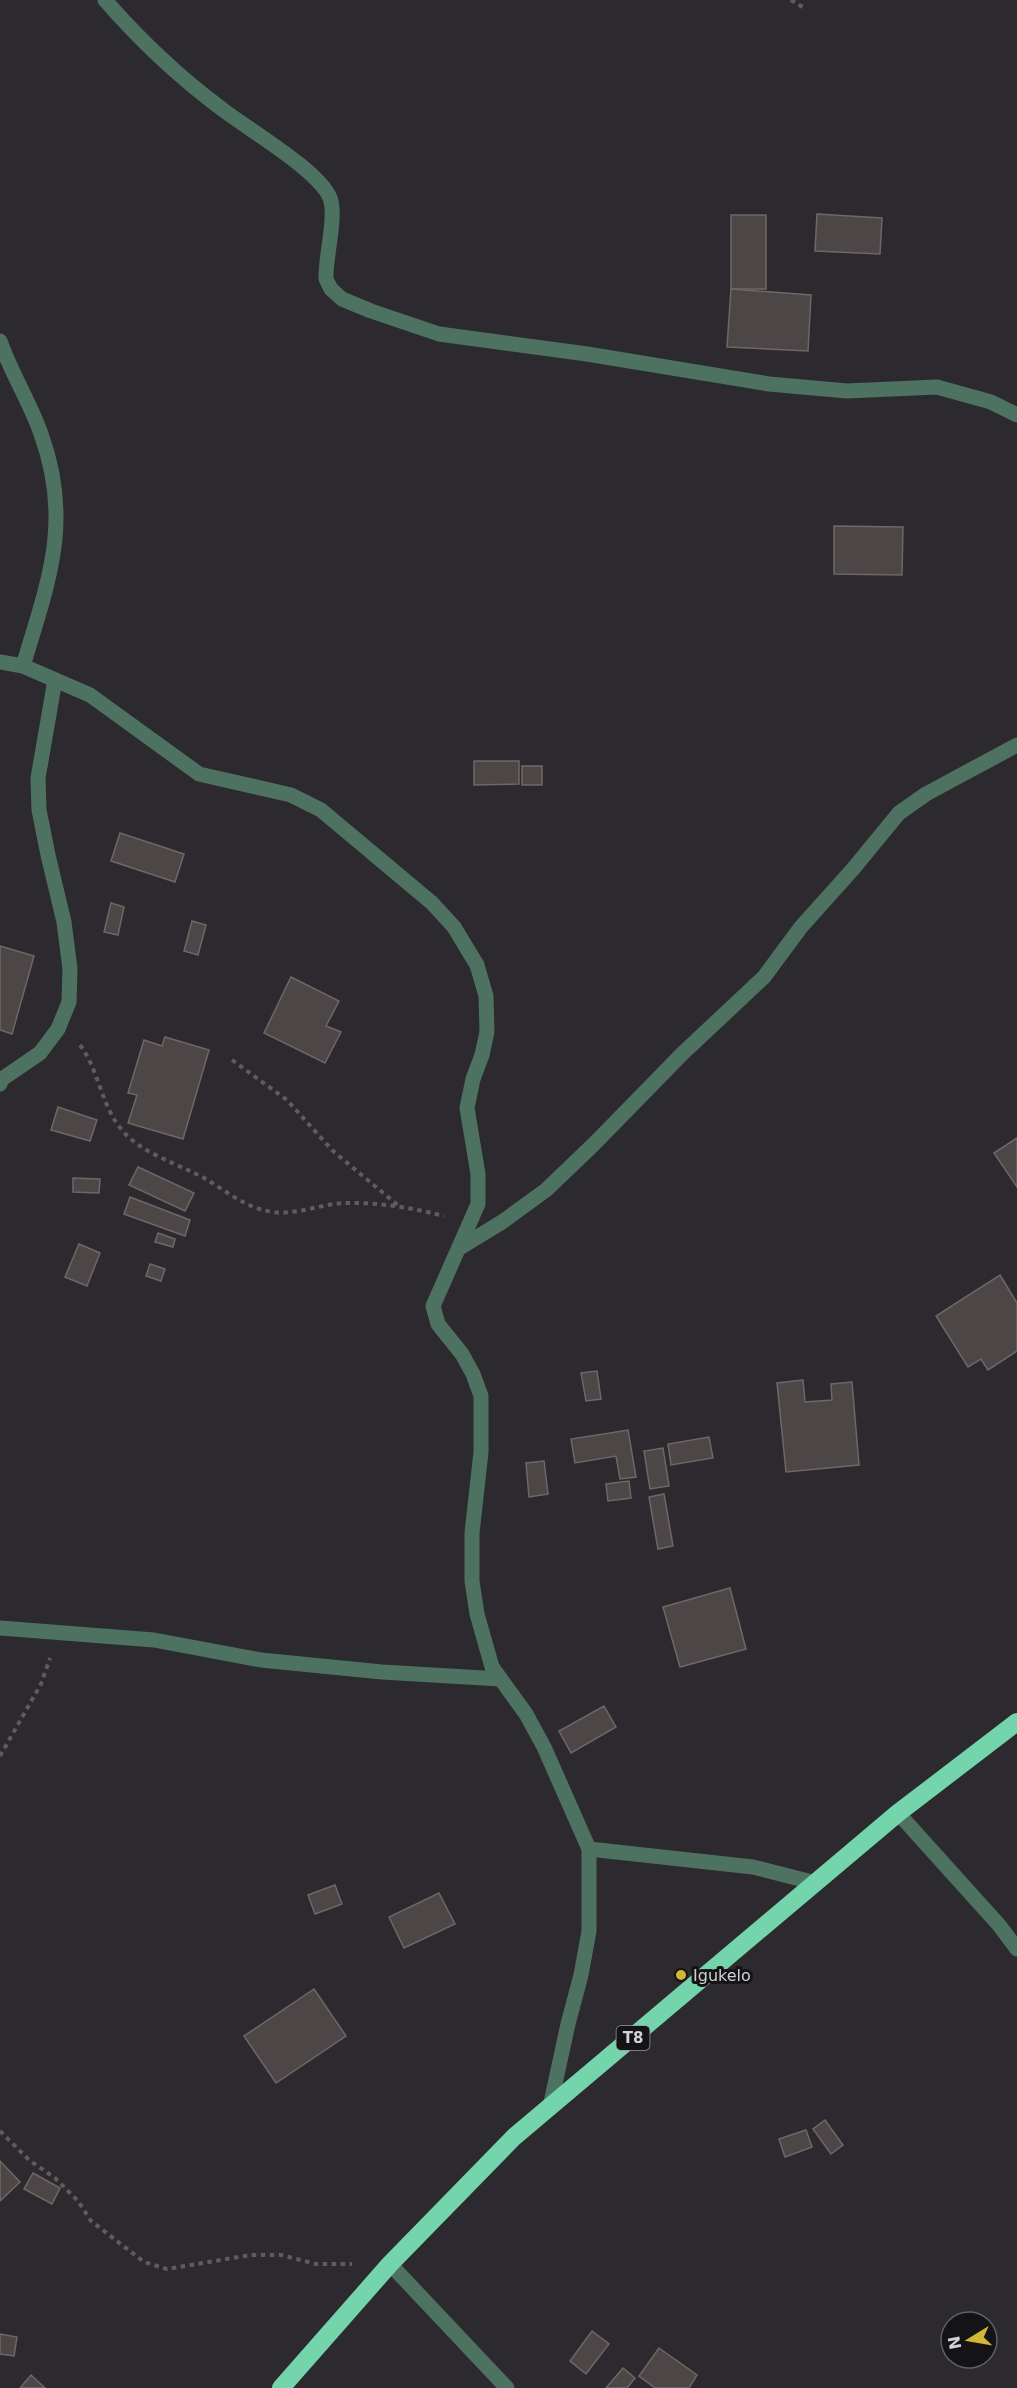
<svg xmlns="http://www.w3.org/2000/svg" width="1017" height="2388" font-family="'DejaVu Sans',sans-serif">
<rect width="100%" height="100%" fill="#2c2a2e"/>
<g fill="#4c4746" stroke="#6d6867" stroke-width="1.5">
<path d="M817 214 882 218 880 254 815 251Z"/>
<rect x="731" y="215" width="35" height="74"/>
<path d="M731 289 811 295 808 351 727 347Z"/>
<path d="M834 526 903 527 902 575 834 574Z"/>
<path d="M474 761H519V784L474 785Z"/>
<rect x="522" y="766" width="20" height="19"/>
<path d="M120 833 184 854 175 882 111 861Z"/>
<path d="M111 903 124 907 118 935 104 932Z"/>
<path d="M192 921 206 925 198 955 184 951Z"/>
<path d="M0 946 34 956 12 1034 0 1030Z"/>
<path d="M291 977 339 1001 326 1026 341 1032 325 1063 264 1033Z"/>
<path d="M165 1037 209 1050 183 1139 128 1123 137 1095 128 1093 144 1040 162 1046Z"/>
<path d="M58 1107 97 1120 90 1141 51 1130Z"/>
<path d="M1017 1138V1187L994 1153Z"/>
<path d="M138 1167 194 1193 185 1211 129 1185Z"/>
<path d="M73 1178 100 1179 99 1193 73 1192Z"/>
<path d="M130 1197 190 1220 185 1236 124 1214Z"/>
<path d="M158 1233 175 1239 173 1247 155 1242Z"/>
<path d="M79 1244 100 1253 87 1286 65 1277Z"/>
<path d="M150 1264 165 1269 161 1281 146 1276Z"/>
<path d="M1000 1275 1017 1303V1351L988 1370 981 1359 968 1367 936 1316Z"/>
<path d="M597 1371 601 1399 586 1401 581 1373Z"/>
<path d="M803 1380 805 1402 832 1400 831 1384 852 1382 859 1465 786 1472 777 1383Z"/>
<path d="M628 1430 636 1477 620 1479 616 1456 575 1463 571 1439Z"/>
<path d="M709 1437 713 1458 671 1465 668 1444Z"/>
<path d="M663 1448 669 1486 650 1489 644 1451Z"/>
<path d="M544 1461 548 1494 529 1497 526 1463Z"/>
<path d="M629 1481 631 1498 608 1501 606 1484Z"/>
<path d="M664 1494 673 1546 658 1549 649 1497Z"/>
<path d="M730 1588 746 1649 680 1667 663 1607Z"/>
<path d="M604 1706 616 1727 571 1753 559 1731Z"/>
<path d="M335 1885 342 1904 315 1914 308 1895Z"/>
<path d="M439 1893 455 1924 404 1948 389 1917Z"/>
<path d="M314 1989 346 2036 276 2083 244 2036Z"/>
<path d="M825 2120 843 2145 831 2154 813 2129Z"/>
<path d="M806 2130 812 2147 785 2157 779 2139Z"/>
<path d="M0 2161 20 2182 0 2201Z"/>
<path d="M33 2173 60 2188 52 2204 24 2189Z"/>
<path d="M592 2331 609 2344 586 2374 570 2361Z"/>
<path d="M0 2334 17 2337 14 2356 0 2354Z"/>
<path d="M659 2348 697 2375 689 2388H655L639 2376Z"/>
<path d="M623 2368 635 2378 627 2388H606Z"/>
<path d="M31 2375 45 2388H20Z"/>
</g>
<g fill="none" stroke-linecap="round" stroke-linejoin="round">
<g stroke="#5e5c60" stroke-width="4" stroke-dasharray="4.5 4.5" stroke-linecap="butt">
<path d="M791 0 804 8"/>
<path d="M80 1045C99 1070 101 1106 122 1130 138 1150 169 1161 192 1172 220 1184 241 1208 273 1212 297 1215 321 1204 345 1203 378 1202 413 1208 444 1216"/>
<path d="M232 1060 287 1100 333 1151 400 1207"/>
<path d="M0 1756 41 1684 50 1658"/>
<path d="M0 2131 29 2160 55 2178 78 2201 91 2221 144 2262 167 2269 250 2255H281L316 2264H352"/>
</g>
<g stroke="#4e7261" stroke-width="15">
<path d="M105 0C139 39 177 75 218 106 244 127 319 170 330 198 337 216 325 258 326 279L331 289 342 299 371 311 439 334 587 354 769 384 847 391 937 387 991 402 1017 415"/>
<path d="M0 341C11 373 30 402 41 434 73 522 48 582 23 666"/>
<path d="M0 662 23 666 90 695 199 774 291 795 321 810 432 903 454 927 477 965 486 996 487 1032 482 1055 473 1079 467 1108 478 1174V1204L433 1306 438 1324 462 1354 473 1374 481 1396V1452L472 1533V1581L477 1614 492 1667 526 1714 544 1747 589 1849V1931L581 1975 568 2024 550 2107"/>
<path d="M0 1084 2 1079 40 1053 58 1029 69 1002 70 969 64 922 48 855 39 810 38 778 55 680"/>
<path d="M461 1247 502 1222 546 1190 594 1144 683 1053 764 977 801 927 853 869 899 813 926 794 1017 745"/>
<path d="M0 1628 154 1640 261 1660 382 1672 500 1679"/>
<path d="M898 1813 999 1925 1017 1949"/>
<path d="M589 1849 753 1867 816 1883"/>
<path d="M390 2264 507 2388"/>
</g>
<path stroke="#74d4ac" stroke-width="18" d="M281 2388 390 2264 514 2137 898 1813 1017 1722"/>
</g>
<circle fill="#d2b736" stroke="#141315" stroke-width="2" cx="681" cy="1975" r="6"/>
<g text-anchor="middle" stroke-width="6" stroke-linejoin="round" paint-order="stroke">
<rect fill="#141315" stroke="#99989b" stroke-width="1.5" x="616.5" y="2026" width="33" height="24" rx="4.5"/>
<g font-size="15" font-weight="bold" fill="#d2d1d4">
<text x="633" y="2043">T8</text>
</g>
<g font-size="16" fill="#d2d1d4" stroke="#141315" text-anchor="start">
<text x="693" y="1981">Igukelo</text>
</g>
</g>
<g transform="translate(969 2340) rotate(259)"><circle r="28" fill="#141315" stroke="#605f61" stroke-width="1.5"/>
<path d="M0-4.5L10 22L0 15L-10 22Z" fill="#d2b736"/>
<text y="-9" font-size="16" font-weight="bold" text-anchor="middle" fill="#d2d1d4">N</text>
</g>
</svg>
